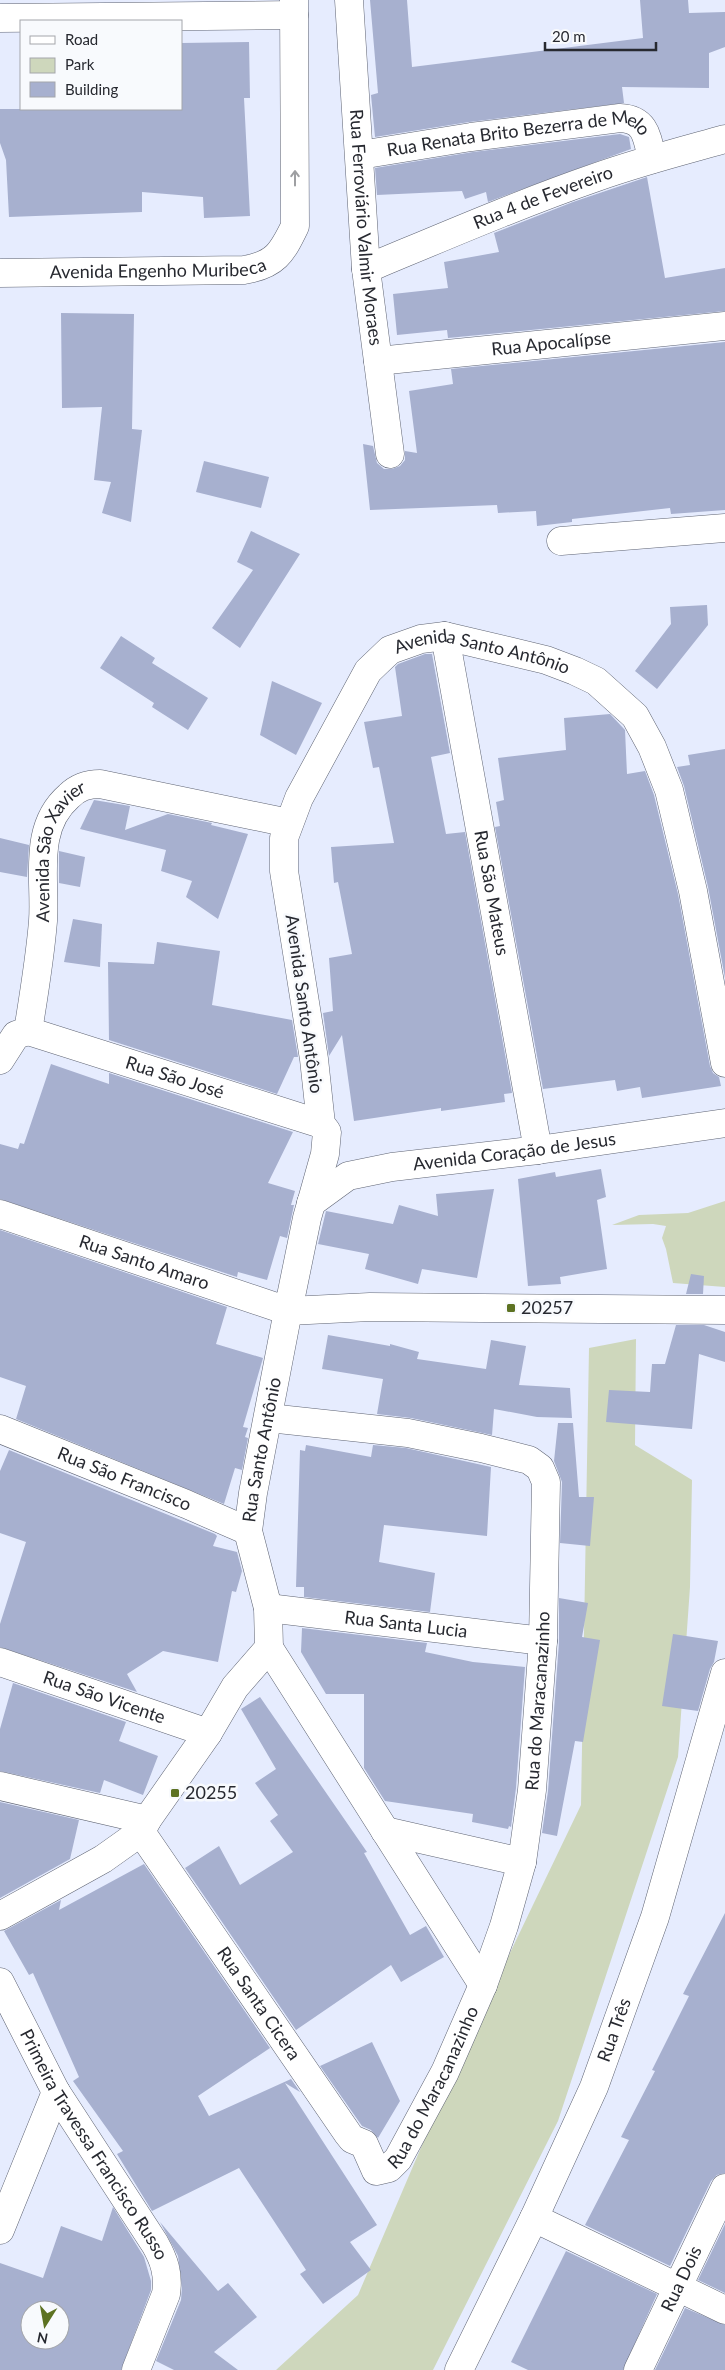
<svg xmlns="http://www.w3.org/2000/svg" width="725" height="2370" font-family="Lato,sans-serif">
<rect width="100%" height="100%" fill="#e6ecfe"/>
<g fill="#ced7bc">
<path d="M725 1201V1287L673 1283 666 1249 662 1238 666 1226 653 1224 612 1225 639 1215 688 1213Z"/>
<path d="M636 1339 635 1445 692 1480 690 1587 678 1757 558 2121 433 2370H276L358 2295 458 2061 581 1805 589 1348Z"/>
</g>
<g fill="#a7b0cf" fill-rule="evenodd">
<path d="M370 0H407L412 67 643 38 640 0H688L689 13 725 12V47L709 53V88L622 87 624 103 469 122 375 137 371 95 378 93Z"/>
<path d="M249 42 250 98H244L250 216 204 218 203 197 142 192V212L9 217 6 160 0 143V109H181V43Z"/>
<path d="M620 134 629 137 631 149 488 202 486 192 465 199 462 191 377 195 375 168 473 152Z"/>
<path d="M647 177 665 278 725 268V311L448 338 447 330 397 335 393 294 448 288 444 262 499 252 494 233 573 202Z"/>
<path d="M61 313 134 314 132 429 142 430 131 522 102 513 111 482 94 480 102 407 62 408Z"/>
<path d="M725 342V510L671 514 670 508 572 519V522L537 526 536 511 498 513 497 505 370 510 363 444 373 446 377 463 384 469H392L400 466 405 460V451L417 453 409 391 453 384 451 369Z"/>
<path d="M204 461 269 477 261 508 196 492Z"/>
<path d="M251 531 300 554 240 648 212 628 253 570 237 562Z"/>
<path d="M707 605 708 625 657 689 635 671 671 624 670 607Z"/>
<path d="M121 636 155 658 152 663 208 698 188 730 152 707 154 703 100 668Z"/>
<path d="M425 654H432L450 753 431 757 446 834 465 832 512 1093 504 1094 505 1102 441 1111V1108L354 1121 342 1035 329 1056 323 1013 333 1011 329 958 352 954 338 882 334 883 331 847 394 843 379 767 373 768 364 722 402 716 395 667 398 664Z"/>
<path d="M272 681 322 703 296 755 260 735Z"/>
<path d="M610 714 625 730 627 774 645 771 654 795 678 894 710 1066 713 1073 719 1077 721 1086 642 1098 640 1087 617 1091 615 1080 543 1089 495 827 500 826 496 802 504 800 498 758 566 750 564 718Z"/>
<path d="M725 749V978L708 887 684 786 677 767 690 765 688 755Z"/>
<path d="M94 800 130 806 125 830 168 814 212 823 211 825 248 834 218 919 186 897 192 881 161 871 166 850 80 829Z"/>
<path d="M0 838 29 845 27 877 0 872Z"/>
<path d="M59 851 85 857 80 887 59 883Z"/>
<path d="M73 919 102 924 100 967 64 962Z"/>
<path d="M157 942 220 951 212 1005 292 1020 298 1057H294L277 1094 109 1040 108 962 154 964Z"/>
<path d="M51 1064 109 1084V1073L293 1132 268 1183 295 1191 291 1205H294L287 1238 280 1236 267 1280 238 1272 237 1277 0 1199V1144L18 1149 20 1143 24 1144Z"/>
<path d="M601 1169 606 1197 597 1200 607 1269 560 1277 561 1284 528 1286 518 1179 555 1172 556 1177Z"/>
<path d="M494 1189 477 1278 422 1269 418 1284 365 1269 369 1254 318 1244 326 1211 393 1224 399 1205 438 1216 436 1194Z"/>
<path d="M0 1230 227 1307 216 1344 263 1358 243 1427 248 1428 245 1437 248 1438 242 1470 235 1468 224 1504 16 1419 26 1386 0 1377Z"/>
<path d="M691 1274 704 1276 703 1294H686Z"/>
<path d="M676 1325H704L725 1332V1362L699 1354 692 1429 606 1422 609 1390 650 1392 652 1364H665Z"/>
<path d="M328 1335 390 1346V1344L419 1352 417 1359 486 1369 491 1340 526 1346 519 1385 570 1388 572 1418 537 1417 494 1409 492 1435 411 1418 377 1414 383 1379 322 1369Z"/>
<path d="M558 1423H573L579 1497H594L590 1546 560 1543 562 1482 554 1461Z"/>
<path d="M306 1445 371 1457 373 1445 406 1448 491 1467 487 1536 384 1525 379 1562 435 1573 430 1612 304 1597V1587H296L300 1450 305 1451Z"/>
<path d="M9 1450 215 1534 217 1536 213 1546 237 1552 242 1571 236 1592 232 1591 218 1662 163 1651 127 1674 137 1692 0 1647V1624L26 1542 0 1533V1471Z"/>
<path d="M559 1598 588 1603 582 1637 600 1640 583 1742 575 1741 557 1836 542 1833 548 1791 559 1642Z"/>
<path d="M302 1628 427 1643 425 1652 473 1662 525 1667 516 1788 511 1827 509 1826 508 1829 472 1822 473 1814 385 1801 364 1768V1694H326L301 1652Z"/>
<path d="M673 1634 718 1641 714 1662 710 1669 698 1711 662 1706Z"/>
<path d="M13 1683 126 1722 119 1741 158 1756 143 1795 104 1780 100 1793 0 1771V1729Z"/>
<path d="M260 1697 367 1852 364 1853 410 1935 426 1926 444 1957 401 1982 391 1965 296 2030 185 1868 219 1846 240 1885 293 1852 270 1821 278 1815 255 1783 276 1769 241 1709Z"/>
<path d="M0 1802 79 1820 70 1859 0 1898Z"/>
<path d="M144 1864 270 2048 198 2096 209 2116 291 2079 300 2092 285 2083 377 2225 350 2242 371 2270 323 2304 300 2274 306 2270 239 2168 152 2211 117 2154 123 2151 73 2081 79 2077 33 1973 29 1975 4 1931 61 1900 59 1910Z"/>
<path d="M725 1913V2173L717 2175 711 2181 670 2266 585 2225 629 2140 621 2137 655 2071 652 2070 689 1996 683 1994Z"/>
<path d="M372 2042 400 2101 378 2138 371 2130 362 2126 320 2066Z"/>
<path d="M113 2207 144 2257 151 2281V2290L121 2370H0V2263L43 2278 61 2226 102 2241ZM30 2310H60V2340H30Z"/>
<path d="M160 2222 218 2291 228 2283 257 2317 214 2352 238 2370H174L156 2361 181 2300 182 2287 178 2256Z"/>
<path d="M725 2224V2293L698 2280Z"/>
<path d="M566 2251 657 2294 623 2370H528L511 2362Z"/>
<path d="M685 2308 725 2325V2370H655Z"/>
</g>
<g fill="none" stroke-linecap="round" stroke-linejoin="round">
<defs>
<g id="street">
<path id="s1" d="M349 0 366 269 390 454"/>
<path d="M0 18 294 15"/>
<path id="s2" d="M360 155 471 137 620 118C646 119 647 137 652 159"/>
<path id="s3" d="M366 269C443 237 519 204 597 177 639 162 682 151 725 139"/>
<path id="s4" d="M378 361 725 326"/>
<path d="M561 541 725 528"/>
<path id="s5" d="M445 636 538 1150"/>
<path id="s6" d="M28 1031 321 1124"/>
<path id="s7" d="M0 1060 16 1035 28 1031C34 994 40 958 43 921 46 879 32 828 69 796 78 787 87 784 100 784L289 823"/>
<path id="s8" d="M311 1203 348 1176 392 1167 538 1150 725 1123"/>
<path id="s9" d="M0 1214 288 1311 307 1218 325 1154 327 1132 321 1124 314 1059 284 871V838L299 798 368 671 390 650 421 639 445 636 546 660 575 671 596 681 635 716 652 747 669 790 693 891 725 1063"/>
<path id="s10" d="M0 1429 186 1504 248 1531"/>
<path id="s11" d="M268 1608 543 1641"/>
<path d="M269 1648 483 1985"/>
<path id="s12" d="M0 1662 208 1733"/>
<path d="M0 1786 147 1820"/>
<path d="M385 1831 522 1862"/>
<path id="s13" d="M141 1832 348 2134 352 2139 364 2144 376 2171 389 2168 398 2159 445 2072 483 1985 504 1926 522 1862 532 1790 543 1641 546 1482 540 1468 529 1460 481 1448 408 1433 269 1418"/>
<path id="s14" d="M0 1982 56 2092 155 2244C164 2260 169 2274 166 2294L136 2370"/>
<path d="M534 2218 725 2310"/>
<path d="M0 2230 56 2092"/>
<path id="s15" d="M459 2370 534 2218 594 2087 655 1917 725 1673"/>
<path id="s16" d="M638 2370 725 2188"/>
</g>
<g id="secondary">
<path id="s17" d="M0 273 244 270C275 265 282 253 295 226L294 0"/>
<path id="s18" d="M0 1916 103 1859 141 1832 147 1820 208 1733 235 1687 269 1648 268 1608 248 1531 253 1493 288 1311 370 1307 725 1310"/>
</g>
</defs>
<use href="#street" stroke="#5f6473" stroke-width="29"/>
<use href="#secondary" stroke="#5f6473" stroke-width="29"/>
<use href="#street" stroke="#fff" stroke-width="28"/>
<use href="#secondary" stroke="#fff" stroke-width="28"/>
</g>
<defs><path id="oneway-shaft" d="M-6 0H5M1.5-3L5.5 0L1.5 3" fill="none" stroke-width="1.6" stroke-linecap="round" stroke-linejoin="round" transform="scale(1.25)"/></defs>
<use stroke="#9e9fa2" href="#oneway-shaft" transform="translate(295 178) rotate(-90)"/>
<g fill="#5d7222" stroke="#f8fafd" stroke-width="2">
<rect x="506" y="1303" width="10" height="10" rx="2.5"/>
<rect x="170" y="1788" width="10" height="10" rx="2.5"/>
</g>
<g text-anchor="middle" stroke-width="5" stroke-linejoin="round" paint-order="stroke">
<g font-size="18" fill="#272930" stroke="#f8fafd">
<text dy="6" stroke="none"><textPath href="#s2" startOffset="161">Rua Renata Brito Bezerra de Melo</textPath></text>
<text dy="6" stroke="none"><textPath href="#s3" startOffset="191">Rua 4 de Fevereiro</textPath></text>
<text dy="6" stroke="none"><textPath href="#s1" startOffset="228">Rua Ferroviário Valmir Moraes</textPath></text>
<text dy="6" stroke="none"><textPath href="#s17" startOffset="158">Avenida Engenho Muribeca</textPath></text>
<text dy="6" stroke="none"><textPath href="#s4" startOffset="174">Rua Apocalípse</textPath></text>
<text dy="6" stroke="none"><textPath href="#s9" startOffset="1099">Avenida Santo Antônio</textPath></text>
<text dy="6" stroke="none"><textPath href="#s7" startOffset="228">Avenida São Xavier</textPath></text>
<text dy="6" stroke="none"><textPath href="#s5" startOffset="261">Rua São Mateus</textPath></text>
<text transform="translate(304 1004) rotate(82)" y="6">Avenida Santo Antônio</text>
<text dy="6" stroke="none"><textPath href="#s6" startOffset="154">Rua São José</textPath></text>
<text dy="6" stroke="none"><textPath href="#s8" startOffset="214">Avenida Coração de Jesus</textPath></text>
<text dy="6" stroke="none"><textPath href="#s9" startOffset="152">Rua Santo Amaro</textPath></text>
<text dy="6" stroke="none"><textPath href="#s18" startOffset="591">Rua Santo Antônio</textPath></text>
<text dy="6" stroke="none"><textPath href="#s10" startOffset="134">Rua São Francisco</textPath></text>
<text dy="6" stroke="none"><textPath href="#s11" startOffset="139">Rua Santa Lucia</textPath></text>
<text dy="6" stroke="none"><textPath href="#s12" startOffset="110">Rua São Vicente</textPath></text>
<text dy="6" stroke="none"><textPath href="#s13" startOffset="926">Rua do Maracanazinho</textPath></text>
<text dy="6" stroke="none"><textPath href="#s13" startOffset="208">Rua Santa Cicera</textPath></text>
<text dy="6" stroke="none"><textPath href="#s15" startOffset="374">Rua Três</textPath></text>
<text dy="6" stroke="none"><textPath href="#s13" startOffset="521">Rua do Maracanazinho</textPath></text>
<text dy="6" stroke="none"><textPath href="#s14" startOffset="188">Primeira Travessa Francisco Russo</textPath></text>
<text dy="6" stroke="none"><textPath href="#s16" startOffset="101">Rua Dois</textPath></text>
</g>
<g font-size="18" fill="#272930" stroke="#f8fafd" text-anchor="start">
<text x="521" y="1314">20257</text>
<text x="185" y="1799">20255</text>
</g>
</g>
<rect x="20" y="20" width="162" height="90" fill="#f8fafd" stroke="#a4a6ab"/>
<rect x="30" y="36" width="25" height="8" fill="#ffffff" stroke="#a4a6ab"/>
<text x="65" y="45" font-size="15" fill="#272930">Road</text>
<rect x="30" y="58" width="25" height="15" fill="#ced7bc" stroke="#a4a6ab"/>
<text x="65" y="70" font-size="15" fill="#272930">Park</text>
<rect x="30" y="82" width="25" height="15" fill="#a7b0cf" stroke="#a4a6ab"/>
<text x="65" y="95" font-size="15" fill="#272930">Building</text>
<g transform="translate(45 2325) rotate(191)"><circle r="24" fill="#f8fafd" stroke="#a4a6ab"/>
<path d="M0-4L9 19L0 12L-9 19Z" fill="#5d7222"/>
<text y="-8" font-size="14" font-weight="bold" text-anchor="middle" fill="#272930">N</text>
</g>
<path d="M545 42v8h111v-8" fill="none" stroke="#272930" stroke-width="2.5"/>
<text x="552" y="42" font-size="15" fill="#272930" stroke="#f8fafd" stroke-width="4" paint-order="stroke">20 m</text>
</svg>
